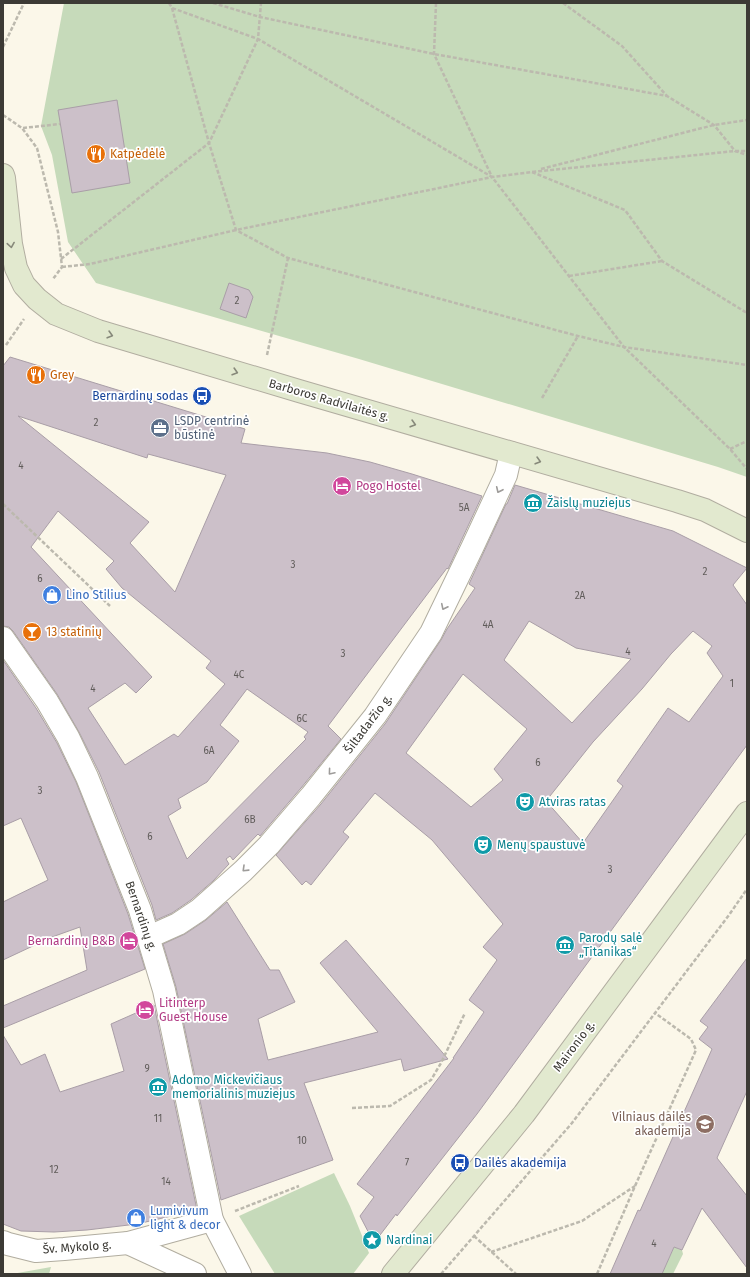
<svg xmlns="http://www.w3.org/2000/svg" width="750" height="1277" font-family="'Fira Sans',sans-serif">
<rect width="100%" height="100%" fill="#fbf7e9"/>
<g fill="#c6daba">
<path d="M64 3H747V477L718 467 359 359 96 283 68 242 52 155 41 126Z"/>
<path d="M334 1173 350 1206 369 1253 353 1274H275L239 1216Z"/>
<path d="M674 1247 682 1250 683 1254 673 1274H662Z"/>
<path d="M51 1267 49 1274H12Z"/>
</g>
<g fill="#ccc0c9" stroke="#a99ea7" fill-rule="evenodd">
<path d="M117 100 130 183 72 193 58 110Z"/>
<path d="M229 283 249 290 253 297 246 318 220 309Z"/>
<path d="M10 357 245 429 241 443 327 453 370 462 412 474 482 496 448 569 447 568 328 726 341 739 301 788 260 836 258 834 233 860 230 856 226 859 229 864 213 881 191 900 172 913 156 920 152 905 99 772 79 732 57 694 13 631 9 627 3 626V366ZM18 416 147 458 148 454 226 475 175 592 130 543 149 522ZM58 511 114 561 106 569 122 588 211 661 206 668 225 684 178 737 174 734 125 765 88 708 125 683 136 693 152 677 31 547ZM247 689 308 732 304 737 306 739 187 859 168 816 181 808 178 799 207 782 239 741 220 725Z"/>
<path d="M515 485 673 531 747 568 733 585 747 605V745L477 1114 397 1216 396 1214 374 1243 360 1216 374 1197 357 1184 454 1058H453L484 1012 469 1000 497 960 483 947 503 924 432 840 375 793 343 832 349 837 311 885 306 881 302 885 276 855 321 804 385 724 441 640 447 629 475 588 469 584 506 504H507ZM529 621 576 648 631 659 572 723 504 660ZM693 631 712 646 707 653 723 676 689 722 668 708 617 781 623 786 583 843 546 801 593 742 642 689 671 654ZM463 674 527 729 494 769 503 780 471 807 406 753Z"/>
<path d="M3 660 36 708 57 743 76 782 128 914 145 969 3 1028V1006L87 970 80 927 52 937 3 960V902L48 880 21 818 3 826Z"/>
<path d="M227 902 270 970H279L295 1002 258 1019 268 1060 378 1032 320 963 346 940 448 1059 404 1071 401 1059 304 1083 333 1160 221 1200 176 987 163 944 185 934 206 920Z"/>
<path d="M747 958V1091L717 1158 747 1196V1268L702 1208 682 1250 674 1247 662 1274H610L638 1210 640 1211 712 1049 699 1039 708 1027 700 1021Z"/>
<path d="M154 1005 197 1210 137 1224 87 1230 54 1232 21 1231 3 1224V1035L21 1065 45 1054 60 1092 124 1071 111 1024Z"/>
</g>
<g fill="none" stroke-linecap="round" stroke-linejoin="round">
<defs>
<g id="minor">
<path d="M3 638 47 701 68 737 87 777 140 910 164 990 212 1220 240 1274"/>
<path d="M149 937 178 924 199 910 243 871 269 845 311 796 375 716 431 633 472 548 506 475 511 453"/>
<path d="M3 1242 8 1244 36 1251 64 1249 128 1243 212 1220"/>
<path d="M128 1243 195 1274"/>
</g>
<g id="secondary">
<path d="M3 175 4 178 11 244 16 268 24 285 37 299 56 314 98 331 299 391 677 501 705 510 747 531"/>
<path d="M393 1274 524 1114 747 813"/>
</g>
</defs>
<use href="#minor" stroke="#b1ada0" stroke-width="24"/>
<use href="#secondary" stroke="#b1ada0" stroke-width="24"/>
<g stroke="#bcb9ae" stroke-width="2.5" stroke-dasharray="4 2" stroke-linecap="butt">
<path d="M169 3 172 8 258 39 492 177 624 347 730 449 747 469"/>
<path d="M213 3 260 17 434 54 667 96 714 125 735 151 747 155"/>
<path d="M436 3 434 54 492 177"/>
<path d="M563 3 622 46 667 96"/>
<path d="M172 8 209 143 236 230 288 258 578 336 624 347 747 365"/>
<path d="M3 47 24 3"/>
<path d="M3 115 22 128 37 148 58 232 62 267 53 279"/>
<path d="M23 128 60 124"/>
<path d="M541 169 714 125 747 120"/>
<path d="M532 172 625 210 662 261 747 313"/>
<path d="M61 259 209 143 258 39 261 3"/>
<path d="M62 267 90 264 236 230 492 177 532 172 735 151H747"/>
<path d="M569 276 662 261"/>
<path d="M6 345 24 319"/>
<path d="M267 355 288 258"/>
<path d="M542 398 578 336"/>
<path d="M730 449 747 441"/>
<path d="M3 504 110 606"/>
<path d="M352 1108 390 1106 431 1080 441 1063 465 1013"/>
<path d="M235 1211 299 1186"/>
<path d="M474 1236 516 1274"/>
<path d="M491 1252 582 1221 635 1186"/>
<path d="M441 1274 572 1123 729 915 747 889"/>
<path d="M597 1274 635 1186 696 1050 691 1039 655 1013"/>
</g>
<use href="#minor" stroke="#fff" stroke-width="22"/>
<use href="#secondary" stroke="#e2e9cf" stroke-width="22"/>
</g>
<defs><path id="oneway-chevron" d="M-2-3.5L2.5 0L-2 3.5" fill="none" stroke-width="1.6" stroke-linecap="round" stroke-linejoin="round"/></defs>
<g stroke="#87897a">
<use href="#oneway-chevron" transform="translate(11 245) rotate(81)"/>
<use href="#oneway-chevron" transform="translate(110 335) rotate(16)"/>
<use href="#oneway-chevron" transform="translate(235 372) rotate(17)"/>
<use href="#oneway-chevron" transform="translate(413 424) rotate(16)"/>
<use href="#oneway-chevron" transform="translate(538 461) rotate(16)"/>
</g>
<g stroke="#9e9c9a">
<use href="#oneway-chevron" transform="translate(499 490) rotate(115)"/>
<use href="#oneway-chevron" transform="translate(444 607) rotate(116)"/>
<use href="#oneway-chevron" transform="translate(331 772) rotate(130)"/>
<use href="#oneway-chevron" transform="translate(245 869) rotate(136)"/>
</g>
<defs>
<symbol id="restaurant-disc" viewBox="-11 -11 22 22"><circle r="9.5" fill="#e8710a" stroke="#fff"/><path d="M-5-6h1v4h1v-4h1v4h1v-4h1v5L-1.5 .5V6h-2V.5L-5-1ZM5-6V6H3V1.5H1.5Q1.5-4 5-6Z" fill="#fff"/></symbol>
<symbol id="bus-disc" viewBox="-11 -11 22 22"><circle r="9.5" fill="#1a4fb4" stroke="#fff"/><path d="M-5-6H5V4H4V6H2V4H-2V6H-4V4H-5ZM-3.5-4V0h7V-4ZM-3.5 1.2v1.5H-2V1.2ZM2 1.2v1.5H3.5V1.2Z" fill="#fff"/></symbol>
<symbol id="office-disc" viewBox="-11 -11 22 22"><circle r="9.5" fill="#5c6f8a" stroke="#fff"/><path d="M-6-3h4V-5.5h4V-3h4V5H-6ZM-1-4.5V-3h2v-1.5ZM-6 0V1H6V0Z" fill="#fff"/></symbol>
<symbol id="hotel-disc" viewBox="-11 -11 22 22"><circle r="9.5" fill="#d1479c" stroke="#fff"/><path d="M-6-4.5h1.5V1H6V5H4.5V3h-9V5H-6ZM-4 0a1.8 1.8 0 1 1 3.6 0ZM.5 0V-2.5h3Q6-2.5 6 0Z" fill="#fff"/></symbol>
<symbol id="museum-disc" viewBox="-11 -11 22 22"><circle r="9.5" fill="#0f9aa8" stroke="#fff"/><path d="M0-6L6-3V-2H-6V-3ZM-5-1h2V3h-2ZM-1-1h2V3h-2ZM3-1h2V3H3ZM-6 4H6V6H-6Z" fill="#fff"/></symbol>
<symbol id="shop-disc" viewBox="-11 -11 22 22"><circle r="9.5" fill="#3f7fe0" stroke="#fff"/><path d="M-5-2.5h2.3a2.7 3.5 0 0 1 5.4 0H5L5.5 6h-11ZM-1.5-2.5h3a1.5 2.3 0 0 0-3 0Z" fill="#fff"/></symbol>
<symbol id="bar-disc" viewBox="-11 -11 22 22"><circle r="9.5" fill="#e8710a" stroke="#fff"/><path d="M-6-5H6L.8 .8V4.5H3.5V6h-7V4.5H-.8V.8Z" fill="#fff"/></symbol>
<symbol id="theatre-disc" viewBox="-11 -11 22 22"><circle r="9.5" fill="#0f9aa8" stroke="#fff"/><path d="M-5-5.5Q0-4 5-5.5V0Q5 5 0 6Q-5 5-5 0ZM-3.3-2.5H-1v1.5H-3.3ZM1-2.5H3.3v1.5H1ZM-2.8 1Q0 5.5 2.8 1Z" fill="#fff"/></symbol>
<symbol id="university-disc" viewBox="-11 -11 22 22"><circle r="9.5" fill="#8d6e63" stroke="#fff"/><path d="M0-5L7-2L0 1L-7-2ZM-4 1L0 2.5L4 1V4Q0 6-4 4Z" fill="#fff"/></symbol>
<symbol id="sight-disc" viewBox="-11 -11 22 22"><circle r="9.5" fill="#0f9aa8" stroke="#fff"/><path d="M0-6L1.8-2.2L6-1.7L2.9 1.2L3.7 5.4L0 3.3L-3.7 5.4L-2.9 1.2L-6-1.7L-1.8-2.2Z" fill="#fff"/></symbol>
</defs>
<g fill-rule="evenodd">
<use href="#restaurant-disc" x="85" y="143" width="22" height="22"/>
<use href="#restaurant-disc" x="25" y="364" width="22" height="22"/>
<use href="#bus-disc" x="191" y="385" width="22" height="22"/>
<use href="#office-disc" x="149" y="417" width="22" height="22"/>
<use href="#hotel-disc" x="331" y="475" width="22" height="22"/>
<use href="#museum-disc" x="522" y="492" width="22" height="22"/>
<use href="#shop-disc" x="41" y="584" width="22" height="22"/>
<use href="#bar-disc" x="21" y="621" width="22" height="22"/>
<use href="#theatre-disc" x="514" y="791" width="22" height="22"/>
<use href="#theatre-disc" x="472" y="834" width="22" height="22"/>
<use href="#hotel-disc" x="118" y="930" width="22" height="22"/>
<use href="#museum-disc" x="554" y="934" width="22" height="22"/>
<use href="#hotel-disc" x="134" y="999" width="22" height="22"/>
<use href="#museum-disc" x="147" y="1076" width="22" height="22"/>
<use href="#university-disc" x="694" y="1113" width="22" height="22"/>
<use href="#bus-disc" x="449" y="1152" width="22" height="22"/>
<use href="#shop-disc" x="125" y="1207" width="22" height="22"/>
<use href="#sight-disc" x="361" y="1229" width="22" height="22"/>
</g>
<g text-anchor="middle" stroke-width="3.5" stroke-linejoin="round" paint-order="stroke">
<g font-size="10" fill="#605c5a">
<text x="237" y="304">2</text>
<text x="96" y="426">2</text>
<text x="21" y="469">4</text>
<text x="464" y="511">5A</text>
<text x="293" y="568">3</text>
<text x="705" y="575">2</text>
<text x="40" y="582">6</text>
<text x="580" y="599">2A</text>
<text x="488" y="628">4A</text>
<text x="628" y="655">4</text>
<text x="343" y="657">3</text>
<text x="239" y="678">4C</text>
<text x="732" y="687">1</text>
<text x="93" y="692">4</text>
<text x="302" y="722">6C</text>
<text x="209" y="754">6A</text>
<text x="538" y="766">6</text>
<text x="40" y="794">3</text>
<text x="250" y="823">6B</text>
<text x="150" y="840">6</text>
<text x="610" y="873">3</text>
<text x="147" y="1072">9</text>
<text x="158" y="1122">11</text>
<text x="302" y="1144">10</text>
<text x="407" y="1166">7</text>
<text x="54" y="1173">12</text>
<text x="166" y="1185">14</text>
<text x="654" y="1247">4</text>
</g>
<g font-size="12" fill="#c56008" stroke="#fff" text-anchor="start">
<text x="110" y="158">Katpėdėlė</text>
<text x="50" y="379">Grey</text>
<text x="46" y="636">13 statinių</text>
</g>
<g font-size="12" fill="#164399" stroke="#fff" text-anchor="end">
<text x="188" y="400">Bernardinų sodas</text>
<text x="474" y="1167" text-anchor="start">Dailės akademija</text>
</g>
<g font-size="12" fill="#3c3a35" stroke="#fff">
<text transform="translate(329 400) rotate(16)" y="4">Barboros Radvilaitės g.</text>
<text transform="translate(368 724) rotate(-53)" y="4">Šiltadaržio g.</text>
<text transform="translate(141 916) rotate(71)" y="4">Bernardinų g.</text>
<text transform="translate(574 1046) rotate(-53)" y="4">Maironio g.</text>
<text transform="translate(77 1247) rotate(-4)" y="4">Šv. Mykolo g.</text>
</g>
<g font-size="12" fill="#4e5e75" stroke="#fff" text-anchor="start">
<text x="174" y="425">LSDP centrinė<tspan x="174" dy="14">būstinė</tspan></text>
</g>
<g font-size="12" fill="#b23c85" stroke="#fff" text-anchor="start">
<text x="356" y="490">Pogo Hostel</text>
<text x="115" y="945" text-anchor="end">Bernardinų B&amp;B</text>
<text x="159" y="1007">Litinterp<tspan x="159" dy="14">Guest House</tspan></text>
</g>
<g font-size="12" fill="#0d838f" stroke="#fff" text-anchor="start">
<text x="547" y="507">Žaislų muziejus</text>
<text x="539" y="806">Atviras ratas</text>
<text x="497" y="849">Menų spaustuvė</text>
<text x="579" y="942">Parodų salė<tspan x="579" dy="14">„Titanikas“</tspan></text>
<text x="172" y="1084">Adomo Mickevičiaus<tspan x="172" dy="14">memorialinis muziejus</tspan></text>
<text x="386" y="1244">Nardinai</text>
</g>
<g font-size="12" fill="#366cbe" stroke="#fff" text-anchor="start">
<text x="66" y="599">Lino Stilius</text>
<text x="150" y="1215">Lumivivum<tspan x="150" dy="14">light &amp; decor</tspan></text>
</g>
<g font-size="12" fill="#785e54" stroke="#fff" text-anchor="end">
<text x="691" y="1121">Vilniaus dailės<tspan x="691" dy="14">akademija</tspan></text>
</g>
</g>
<rect width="750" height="1277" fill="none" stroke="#3c3a35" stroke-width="8"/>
</svg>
